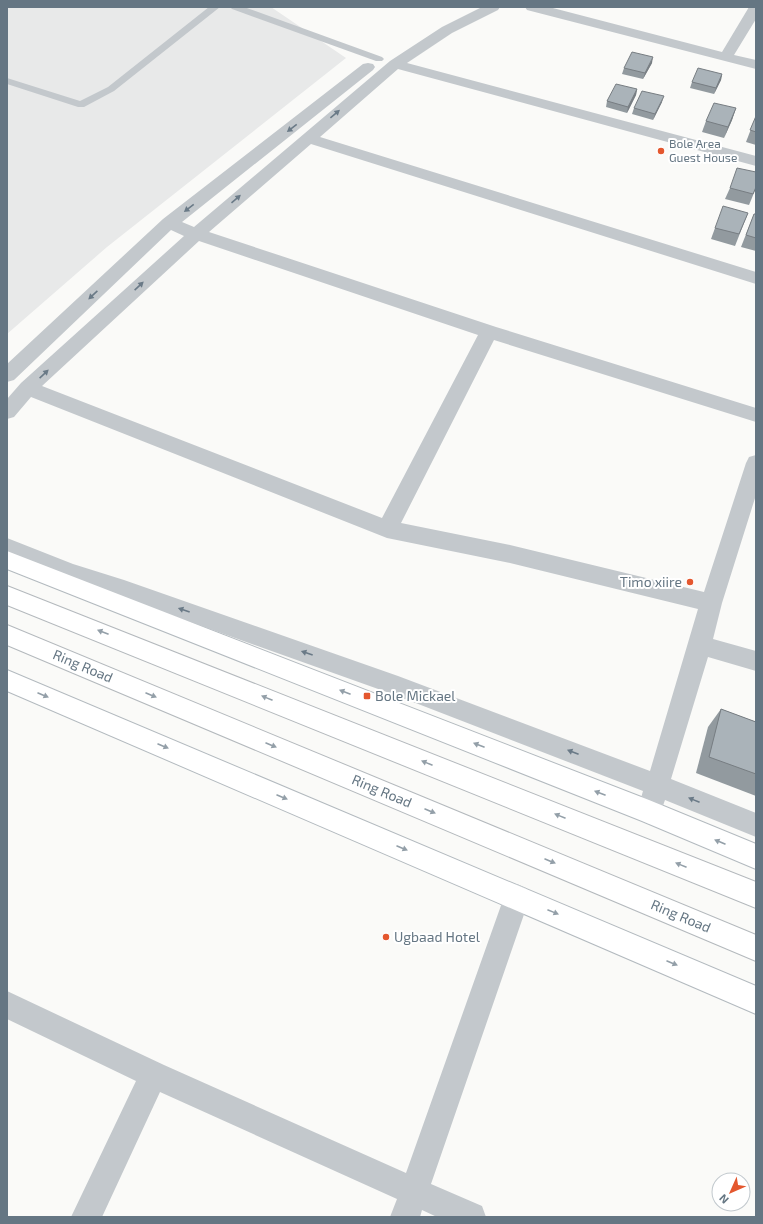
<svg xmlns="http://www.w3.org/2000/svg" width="763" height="1224" font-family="'Exo 2',sans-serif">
<rect width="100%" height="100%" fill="#fafaf8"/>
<path fill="#e8e9e9" d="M7 7H271L346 58 107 247 7 334Z"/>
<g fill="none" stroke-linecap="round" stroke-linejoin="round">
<defs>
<g id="secondary">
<path d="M7 551 649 800 756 844V869L642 821 7 569Z"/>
<path d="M7 670 756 986V1014L7 691Z"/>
</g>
<g id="highway">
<path d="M7 586 756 882V908L7 605Z"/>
<path d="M7 625 756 935V961L7 645Z"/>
</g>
</defs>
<use href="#secondary" stroke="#b3babf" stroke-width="2"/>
<use href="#highway" stroke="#b4b9bd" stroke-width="2"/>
<g fill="#c3c8cc" fill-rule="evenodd">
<path d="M209 7H220L114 91 84 107H78L7 84V78L80 101 108 87Z"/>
<path d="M230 7H244L382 57 384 59 382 61H376L232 9Z"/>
</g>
<g fill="#c3c8cc" fill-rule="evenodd">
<path d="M482 7H500L498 10 452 33 407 63 756 156V166L398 69 320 137 756 272V284L311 144 209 232 496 327 756 408V422L494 340 401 523 510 545 704 592 746 463 749 457 756 455V495L722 603 713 639 756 651V671L708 657 671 779 756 813V837L665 800 658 820 649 824 640 820 637 812 643 791 395 695 123 598 61 578 7 556V538L73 564 124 580 398 676 650 771 698 609 510 563 387 538 31 397 14 417 7 419V399L21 383 184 236 171 230 14 380 7 382V364L163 219 363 64 368 63 373 64 375 67 373 70 182 222 194 227 390 61 442 27ZM199 241 478 335 382 518 42 386Z"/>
<path d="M525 7H549L722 52 749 7H756V19L734 55 756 60V69L527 10Z"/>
<path d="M517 884 526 888 530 897 431 1184 482 1206 486 1217H437L422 1210 420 1217H390L397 1199 160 1092 102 1217H71L136 1081 7 1019V991L164 1065 406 1173 504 897 508 888Z"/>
</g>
<use href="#secondary" fill="#fff" fill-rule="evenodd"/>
<use href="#highway" fill="#fff" fill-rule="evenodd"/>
</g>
<g fill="#929a9f">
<path d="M652 63 643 79 622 74 624 68Z"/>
<path d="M722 74 721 80 714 94 690 88 692 82Z"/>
<path d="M637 89 636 95 627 113 606 107 607 101Z"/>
<path d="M662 102 653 120 632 114 634 108Z"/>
<path d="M736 108 732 120 724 138 702 132 706 121Z"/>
<path d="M756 116V145L746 142Z"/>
<path d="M730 188H756L749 205 725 199Z"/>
<path d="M748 213 735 246 711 239 715 228Z"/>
<path d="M754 214H756V251L741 247Z"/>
<path d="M721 709 756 722V796L696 773 708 727Z"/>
</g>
<g fill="#777d82">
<path d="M653 57 652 63 643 79 645 73Z"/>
<path d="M722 74 721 80 714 94 716 88Z"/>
<path d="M637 89 636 95 627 113 628 107Z"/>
<path d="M664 96 662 102 653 120 655 114Z"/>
<path d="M736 108 732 120 724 138 728 127Z"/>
</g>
<g fill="#aab3b9" stroke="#777d82">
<path d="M632 52 653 57 645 73 624 68Z"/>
<path d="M698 68 722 74 716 88 692 82Z"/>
<path d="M616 84 637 89 628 107 607 101Z"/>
<path d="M642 91 664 96 655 114 634 108Z"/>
<path d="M714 103 736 108 728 127 706 121Z"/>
<path d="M756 116V132L750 130Z"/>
<path d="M737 168 756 172V187L753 194 730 188Z"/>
<path d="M723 206 748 213 739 234 715 228Z"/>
<path d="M754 214H756V238L746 235Z"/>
<path d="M721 709 756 722V774L709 757Z"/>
</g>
<defs><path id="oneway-solid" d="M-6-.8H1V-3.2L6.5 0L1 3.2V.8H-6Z"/></defs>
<g fill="#6a7a87">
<use href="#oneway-solid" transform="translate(335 114) rotate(-40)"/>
<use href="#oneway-solid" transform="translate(292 128) rotate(142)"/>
<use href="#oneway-solid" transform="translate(236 199) rotate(-41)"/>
<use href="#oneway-solid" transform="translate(189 208) rotate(142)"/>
<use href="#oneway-solid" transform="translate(139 286) rotate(-43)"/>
<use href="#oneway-solid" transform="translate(93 295) rotate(137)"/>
<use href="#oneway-solid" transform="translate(44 374) rotate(-43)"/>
<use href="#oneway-solid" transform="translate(184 610) rotate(-161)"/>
<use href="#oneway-solid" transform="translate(307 653) rotate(-161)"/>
<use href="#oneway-solid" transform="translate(573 752) rotate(-159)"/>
<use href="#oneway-solid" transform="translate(694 800) rotate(-158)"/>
</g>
<g fill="#939fa8">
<use href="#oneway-solid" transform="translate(103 632) rotate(-159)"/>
<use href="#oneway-solid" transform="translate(345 692) rotate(-159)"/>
<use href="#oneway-solid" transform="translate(43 695) rotate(23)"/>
<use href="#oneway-solid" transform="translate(151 695) rotate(23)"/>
<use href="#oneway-solid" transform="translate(267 698) rotate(-158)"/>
<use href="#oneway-solid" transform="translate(271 745) rotate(23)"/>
<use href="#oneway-solid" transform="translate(479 745) rotate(-159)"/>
<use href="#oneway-solid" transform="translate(163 746) rotate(23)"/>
<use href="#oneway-solid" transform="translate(427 763) rotate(-158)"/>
<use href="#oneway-solid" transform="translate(600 793) rotate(-159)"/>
<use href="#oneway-solid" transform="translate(282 797) rotate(23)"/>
<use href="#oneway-solid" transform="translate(430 811) rotate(23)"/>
<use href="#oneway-solid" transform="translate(560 816) rotate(-158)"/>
<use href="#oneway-solid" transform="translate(720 842) rotate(-157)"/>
<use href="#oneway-solid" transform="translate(402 848) rotate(23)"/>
<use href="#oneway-solid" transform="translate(550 861) rotate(23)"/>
<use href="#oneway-solid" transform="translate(681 865) rotate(-158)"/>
<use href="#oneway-solid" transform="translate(553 912) rotate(22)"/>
<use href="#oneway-solid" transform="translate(672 963) rotate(23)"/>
</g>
<g fill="#e4572e" stroke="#fff" stroke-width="1.5">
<circle cx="661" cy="151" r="4"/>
<circle cx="690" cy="582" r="4"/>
<rect x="363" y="692" width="8" height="8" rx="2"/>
<circle cx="386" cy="937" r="4"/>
</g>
<g text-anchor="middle" stroke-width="4" stroke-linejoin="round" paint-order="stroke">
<g font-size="12" fill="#657683" stroke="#fff" text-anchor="start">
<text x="669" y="148">Bole Area<tspan x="669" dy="14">Guest House</tspan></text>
</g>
<g font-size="14" fill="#657683" stroke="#fff" text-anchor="start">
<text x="682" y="587" text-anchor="end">Timo xiire</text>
<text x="375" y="701">Bole Mickael</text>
<text x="394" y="942">Ugbaad Hotel</text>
</g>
<g font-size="14" fill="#657683" stroke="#fff">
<text transform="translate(83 666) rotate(23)" y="5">Ring Road</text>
<text transform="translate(382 791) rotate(23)" y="5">Ring Road</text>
<text transform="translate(681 916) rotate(23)" y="5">Ring Road</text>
</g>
</g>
<rect width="763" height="1224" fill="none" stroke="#657683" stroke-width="16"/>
<g transform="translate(731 1192) rotate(225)"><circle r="19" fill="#ffffff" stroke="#c1c8cd"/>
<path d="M0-3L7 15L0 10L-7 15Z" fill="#e4572e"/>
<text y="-6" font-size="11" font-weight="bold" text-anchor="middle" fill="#657683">N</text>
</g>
</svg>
